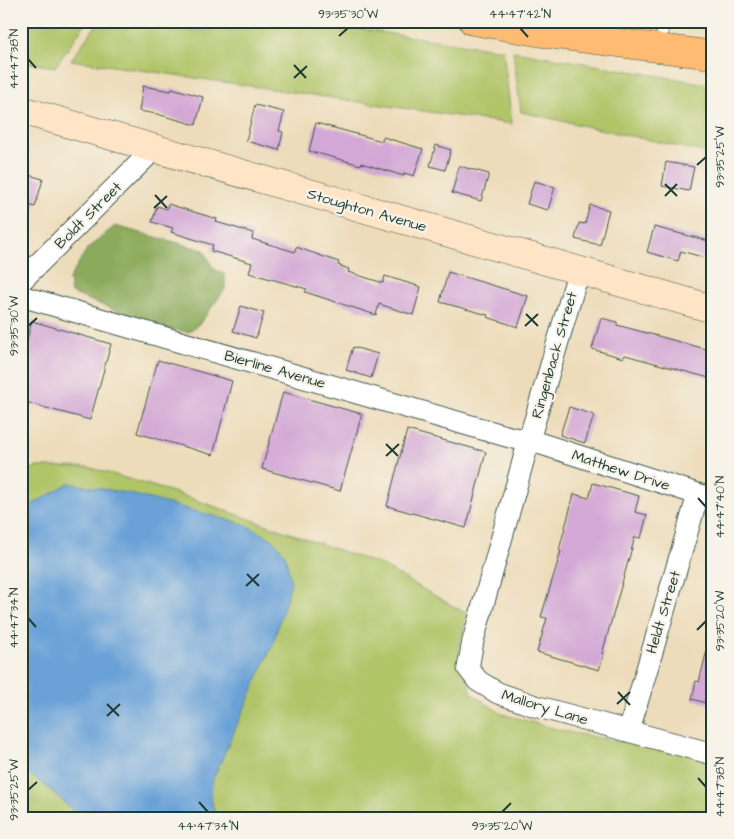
<svg xmlns="http://www.w3.org/2000/svg" width="734" height="839" font-family="'Architects Daughter',sans-serif">
<rect width="100%" height="100%" fill="#f7f3e8"/>
<filter id="ink" filterUnits="userSpaceOnUse"><feTurbulence type="fractalNoise" baseFrequency=".02" numOctaves="2"/><feDisplacementMap in="SourceGraphic" scale="10" xChannelSelector="R" yChannelSelector="G"/><feConvolveMatrix kernelMatrix="1 2 1 2 8 2 1 2 1" color-interpolation-filters="sRGB"/></filter>
<filter id="wash" filterUnits="userSpaceOnUse"><feTurbulence type="fractalNoise" baseFrequency=".0096" numOctaves="4" result="noise"/><feDisplacementMap in="SourceGraphic" scale="20" xChannelSelector="R" yChannelSelector="G"/><feGaussianBlur stdDeviation="1.12" result="paint"/><feColorMatrix in="noise" values="0 0 0 0 0 0 0 0 0 0 0 0 0 0 0 0 0 1.4 0 .05"/><feComposite in="paint" operator="in"/></filter>
<g filter="url(#wash)">
<rect width="100%" height="100%" fill="#eddcba"/>
<g fill="#b0c467" stroke="#68804e">
<path d="M21 21H87L55 67 21 62Z"/>
<path d="M99 21H303L503 50 512 124 71 60Z"/>
<path d="M513 51 713 85V154L521 112Z"/>
<path d="M35 467H88L176 493 381 565 467 614 459 648 472 694 502 714 567 732 713 759V818H21V477Z"/>
</g>
<path fill="#8caa5c" stroke="#567448" d="M115 226 204 250 213 268 225 275V289L201 322 189 332 162 328 71 293 69 279 87 249Z"/>
<path fill="#6aa2d8" stroke="#447086" d="M69 483 127 493 244 524 272 539 285 554 291 582 273 644 213 779C210 793 210 805 218 818H81L48 788 21 768V511Z"/>
<g id="blocks">
<g fill="#d3a8d6">
<path d="M143 86 171 91 172 88 203 97 196 125 157 114 139 111Z"/>
<path d="M255 105 284 112 279 131 283 132 279 150 246 141Z"/>
<path d="M316 123 382 141 383 137 423 149 414 176 404 173V176L361 163V165L309 151Z"/>
<path d="M436 145 451 150 445 170 430 166Z"/>
<path d="M666 162 694 167 689 191 662 186Z"/>
<path d="M459 166 489 174 481 201 452 193Z"/>
<path d="M21 173 43 179 35 207 21 203Z"/>
<path d="M534 181 555 187 548 210 527 204Z"/>
<path d="M168 204 217 219 216 222 253 233 252 239 295 252 296 247 339 262 338 265 349 269 348 272 383 283 385 276 421 287 413 315 379 304 376 315 305 292 307 289 249 273 252 263 211 251 213 245 171 232 173 228 152 222 157 206 167 209Z"/>
<path d="M590 205 609 210 600 245 575 239 579 223 585 224Z"/>
<path d="M654 227 713 242V260L681 251 678 261 647 252Z"/>
<path d="M448 272 528 296 518 327 487 317 488 315 440 302Z"/>
<path d="M241 306 264 313 256 338 233 331Z"/>
<path d="M601 318 617 322V325L713 351V379L625 355 623 358 592 349Z"/>
<path d="M32 321 111 344 90 420 21 401V361Z"/>
<path d="M353 347 378 354 371 378 346 370Z"/>
<path d="M158 360 232 381 213 455 137 433Z"/>
<path d="M283 392 362 414 340 491 262 469Z"/>
<path d="M569 407 594 415 585 443 560 435Z"/>
<path d="M407 430 486 452 466 528 387 506Z"/>
<path d="M593 483 639 496 635 512 647 515 641 538 635 537 602 654H604L599 670 537 652 547 618 541 617 561 551 559 550 574 494 589 498Z"/>
<path d="M707 650 713 651V705L692 699 696 681 699 682Z"/>
</g>
</g>
</g>
<g filter="url(#ink)">
<use href="#blocks" fill-opacity="0" stroke="#3e5548" stroke-width="1"/>
<g fill="none" stroke-linecap="round" stroke-linejoin="round">
<defs>
<path id="lane" d="M660 48 664 21"/>
<g id="street">
<path d="M579 270 529 440 473 641 468 668 478 681 498 693 535 706 713 754"/>
<path d="M21 281 154 149"/>
<path d="M21 296 513 438 529 440 713 499"/>
<path d="M629 730 698 495"/>
</g>
<path id="secondary" d="M21 110 713 309"/>
<path id="primary" d="M473 21 549 34 713 55"/>
</defs>
<use href="#lane" stroke="#3e5548" stroke-width="13"/>
<use href="#street" stroke="#3e5548" stroke-width="23"/>
<use href="#secondary" stroke="#3e5548" stroke-width="29"/>
<use href="#primary" stroke="#3e5548" stroke-width="29"/>
<use href="#lane" stroke="#fff" stroke-width="11"/>
<use href="#street" stroke="#fff" stroke-width="21"/>
<use href="#secondary" stroke="#ffe4c6" stroke-width="28"/>
<use href="#primary" stroke="#febb71" stroke-width="28"/>
</g>
</g>
<path fill="none" stroke="#1f3d34" stroke-width="2" d="M520 28 528 37M339 36 348 28M28 59 36 68M294 65 306 78M294 78 307 66M697 165 706 157M665 184 677 196M155 195 167 208M665 196 677 184M154 208 167 196M526 314 538 326M28 326 37 318M525 326 538 314M386 444 398 456M386 456 399 444M698 498 706 507M247 574 259 586M246 586 259 574M28 618 36 627M697 630 706 621M618 692 630 705M107 704 119 716M617 704 630 692M107 716 120 704M698 778 706 787M28 790 37 782M199 802 208 812M502 812 511 803"/>
<g text-anchor="middle" stroke-width="4.5" stroke-linejoin="round" paint-order="stroke">
<g font-size="15" fill="#1f3d34" stroke="#f7f3e8">
<text transform="translate(367 210) rotate(16)" y="5">Stoughton Avenue</text>
<text transform="translate(88 215) rotate(-45)" y="5">Boldt Street</text>
<text transform="translate(554 355) rotate(-74)" y="5">Ringenback Street</text>
<text transform="translate(275 369) rotate(16)" y="5">Bierline Avenue</text>
<text transform="translate(621 470) rotate(18)" y="5">Matthew Drive</text>
<text transform="translate(663 612) rotate(-73)" y="5">Heldt Street</text>
<text transform="translate(545 707) rotate(17)" y="5">Mallory Lane</text>
</g>
</g>
<rect width="734" height="839" fill="none" stroke="#f7f3e8" stroke-width="55"/>
<rect x="28" y="28" width="678" height="784" fill="none" stroke="#1f3d34" stroke-width="2"/>
<g font-size="12" text-anchor="middle" fill="#1f3d34">
<text x="348" y="18">93°35'30"W</text>
<text x="520" y="18">44°47'42"N</text>
<text transform="translate(14 59) rotate(-90)" y="4">44°47'38"N</text>
<text transform="translate(720 157) rotate(-90)" y="4">93°35'25"W</text>
<text transform="translate(14 326) rotate(-90)" y="4">93°35'30"W</text>
<text transform="translate(720 507) rotate(-90)" y="4">44°47'40"N</text>
<text transform="translate(14 618) rotate(-90)" y="4">44°47'34"N</text>
<text transform="translate(720 621) rotate(-90)" y="4">93°35'20"W</text>
<text transform="translate(720 787) rotate(-90)" y="4">44°47'38"N</text>
<text transform="translate(14 790) rotate(-90)" y="4">93°35'25"W</text>
<text x="208" y="830">44°47'34"N</text>
<text x="502" y="830">93°35'20"W</text>
</g>
</svg>
